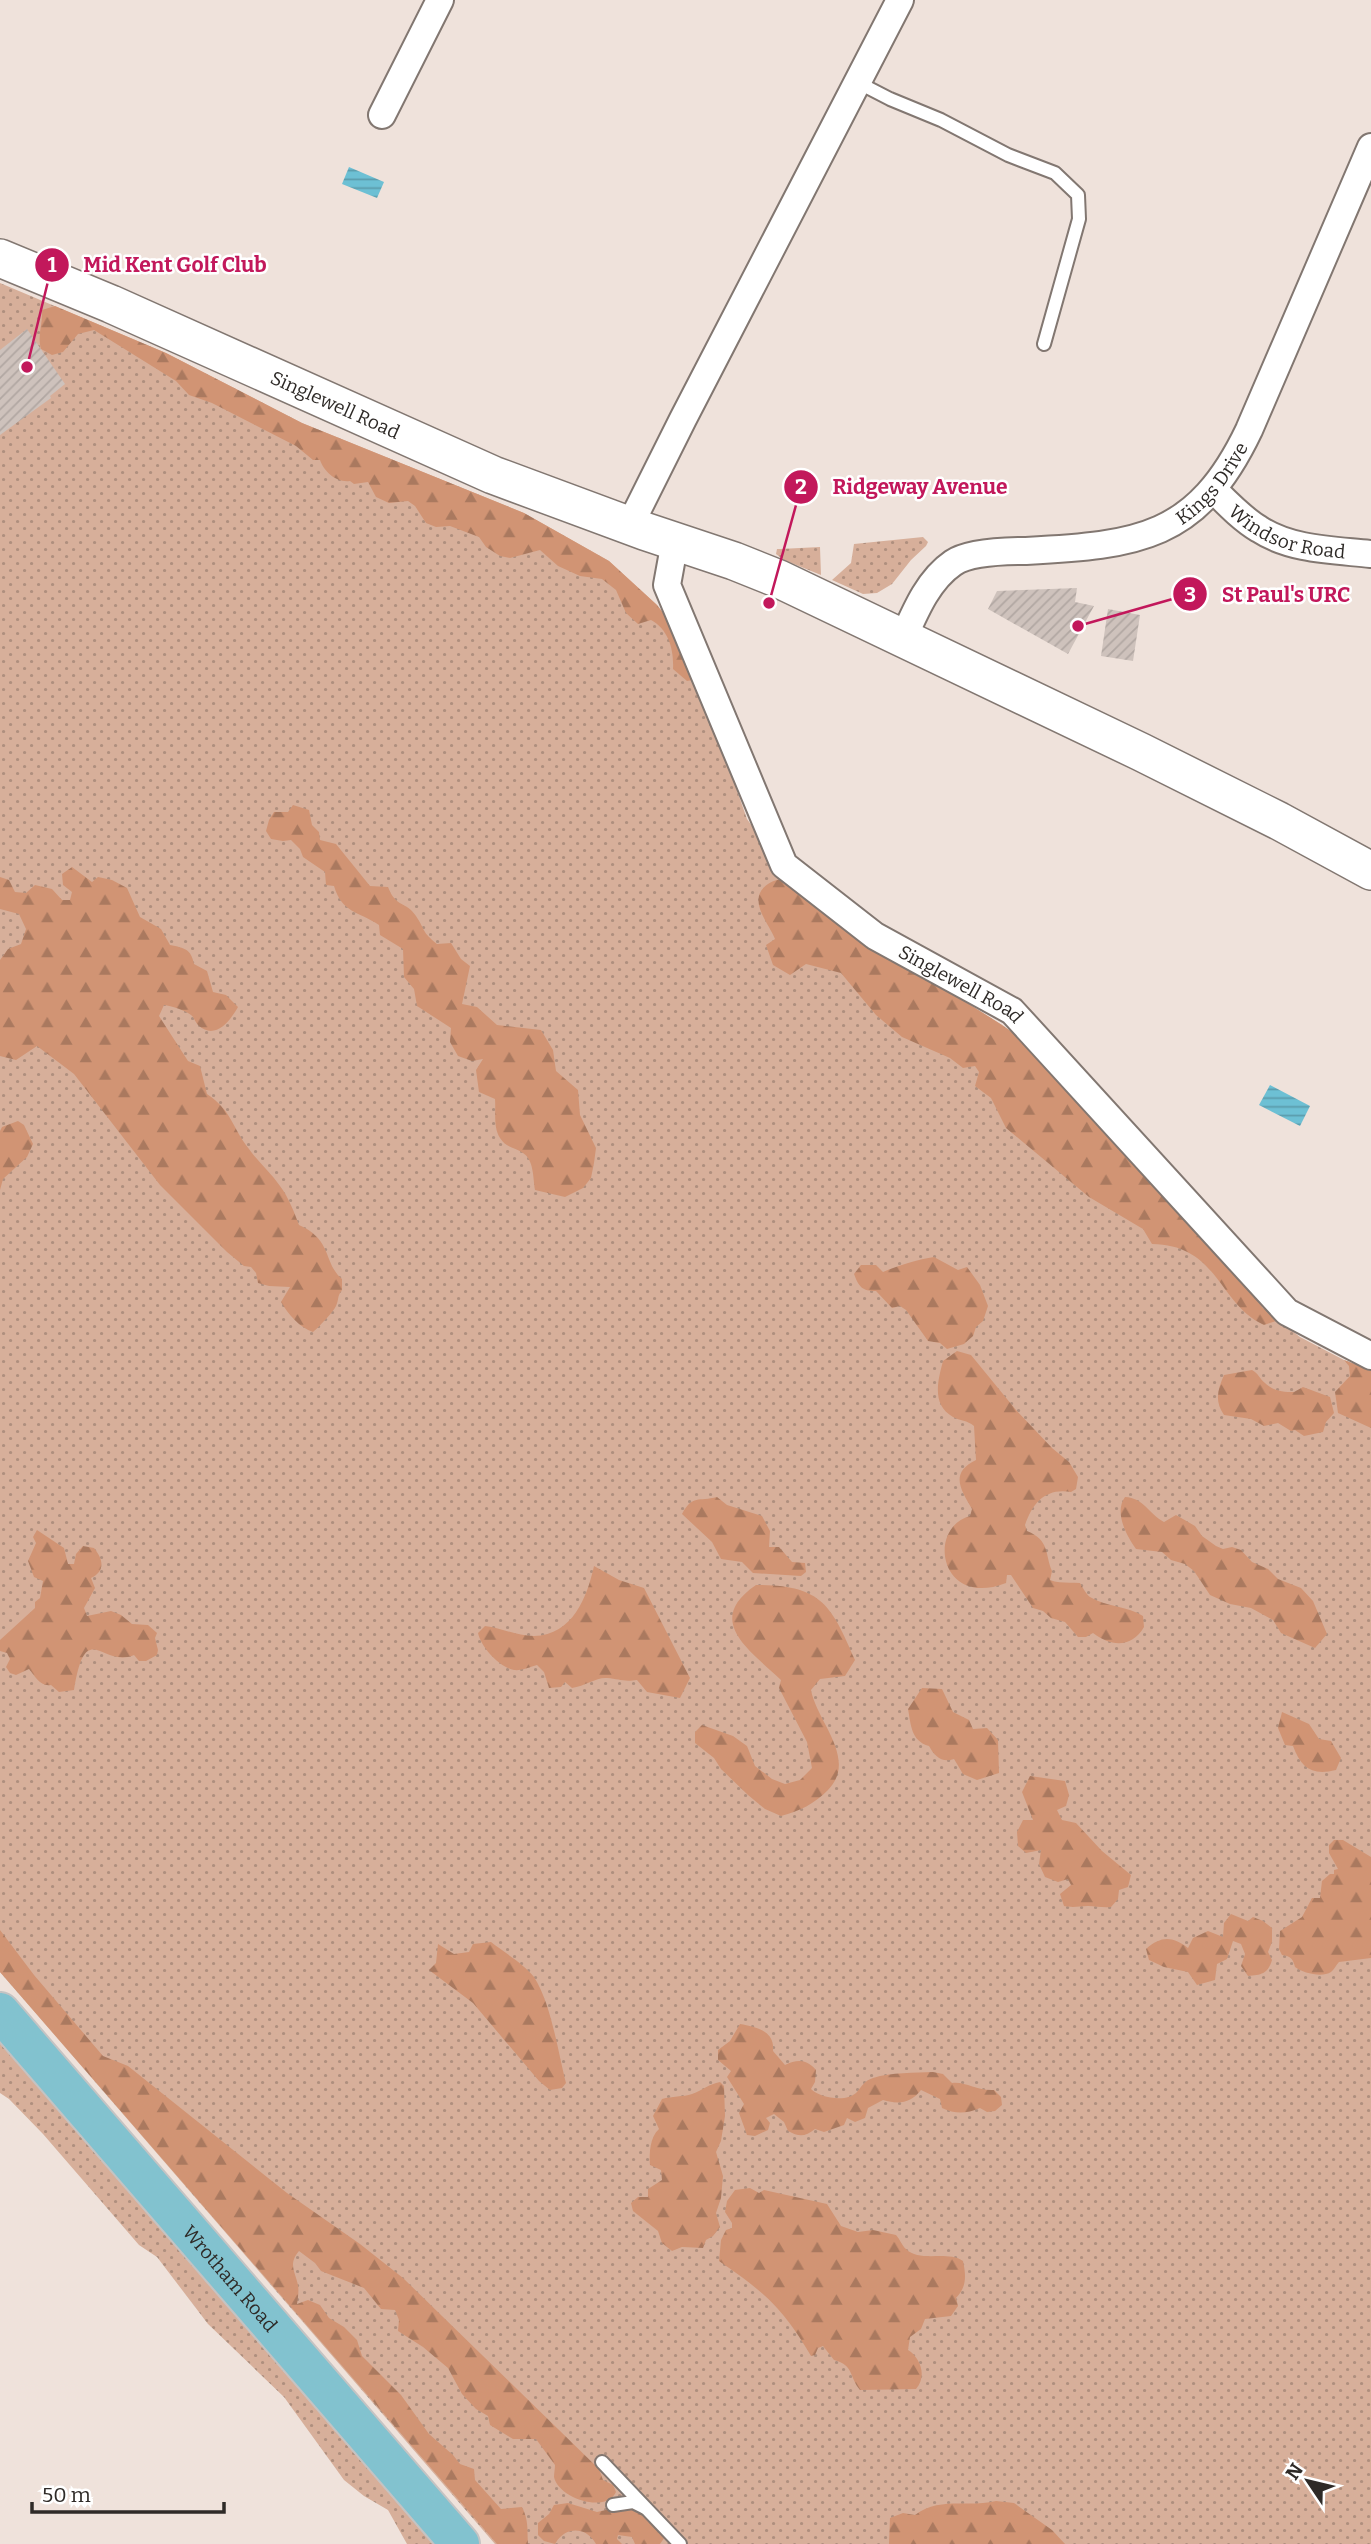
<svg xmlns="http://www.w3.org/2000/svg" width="1371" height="2544" font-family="Bitter,serif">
<defs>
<pattern id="grass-dots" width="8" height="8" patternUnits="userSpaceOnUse" patternTransform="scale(1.75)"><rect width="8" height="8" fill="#d7af9a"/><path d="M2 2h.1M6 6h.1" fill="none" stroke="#af8f7e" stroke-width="1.8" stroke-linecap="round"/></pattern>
<pattern id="forest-firs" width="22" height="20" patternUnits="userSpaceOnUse" patternTransform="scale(1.75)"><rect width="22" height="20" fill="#d19474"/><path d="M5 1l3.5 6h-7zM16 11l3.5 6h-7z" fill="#aa795f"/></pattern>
<pattern id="water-rules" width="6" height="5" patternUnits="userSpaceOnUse" patternTransform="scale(1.75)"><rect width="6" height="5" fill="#6dc0d4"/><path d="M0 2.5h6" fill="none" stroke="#5a9cac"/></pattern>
<pattern id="building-hatch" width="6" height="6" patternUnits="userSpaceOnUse" patternTransform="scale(1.75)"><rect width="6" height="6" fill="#cec2bc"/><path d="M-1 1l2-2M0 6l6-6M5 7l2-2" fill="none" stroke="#b1a7a2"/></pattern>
</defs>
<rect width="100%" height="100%" fill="#efe2db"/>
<g fill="url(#grass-dots)">
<path d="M0 283 166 353 302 423 524 513 609 561 657 605 698 679 747 819 789 877 874 944 1002 1025 1223 1258 1263 1308 1300 1337 1344 1360 1371 1370V2544H495L0 1972Z"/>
<path d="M923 537 928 542 926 546 911 560 892 584 877 593 863 594 832 580 851 563 854 544Z"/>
<path d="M820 547 821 575 784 560 776 554 777 549H780Z"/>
<path d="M0 2043 433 2544H407L388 2510 364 2496 344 2480 284 2397 208 2324 157 2257 139 2245 43 2134 9 2099 0 2093Z"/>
</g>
<g fill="url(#forest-firs)">
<path d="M55 306 166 353 302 423 524 513 609 561 657 605 683 637 698 679 687 681 673 669C674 650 669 630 651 620L638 624 626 613 616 590 602 579 580 576 558 566 540 550 510 558 500 556 486 547 479 537 450 526 436 527 426 523 415 506 408 501 389 503 376 497 368 482 354 484 350 481C337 483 324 472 320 460H313L296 446 212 403 189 395 176 381 94 330 78 334 63 352 52 355 41 349C37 335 43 324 42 310Z"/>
<path d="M293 805 309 810 312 825 319 832 320 840 336 844 370 886 388 887C396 908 406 901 416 916 426 931 421 931 437 944L451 943 461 959 470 966 462 1004 477 1007 497 1025 541 1030 553 1050 556 1071 578 1090 580 1115 596 1148 594 1163 591 1178 583 1188 565 1197 535 1190C533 1178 534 1160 523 1153 515 1147 506 1148 500 1138 493 1127 496 1112 495 1099L479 1092 476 1070 483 1059 472 1061 458 1056 450 1042 451 1028 417 1006 414 989 404 977 403 949 380 935 379 925C358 911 342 913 334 886L326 885 325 872 303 857 300 849 291 840 283 841 271 839 266 831 269 820 274 812H288Z"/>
<path d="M72 867 92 882 98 877 112 880 127 888 140 917 161 929 170 945C185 948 191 949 194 964L207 971 213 992 226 995 238 1007C230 1021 215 1041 198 1025 195 1022 194 1017 191 1015 185 1010 171 1006 164 1005L159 1016 188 1061 200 1066 207 1094C233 1112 231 1126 249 1149 258 1162 271 1173 280 1186 289 1198 294 1212 299 1225 333 1240 323 1263 342 1279V1290C337 1296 339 1300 336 1306 334 1311 317 1329 313 1332 300 1328 288 1314 281 1302L290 1287 269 1286 258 1283 256 1273 251 1267 244 1266 227 1252 160 1185 74 1074 37 1046 16 1060 0 1056V960L8 949 21 944 26 929 19 914 0 909V877L9 880 15 892 26 893 35 885 52 889 62 900H70L72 892 63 885 62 874Z"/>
<path d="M789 877 874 944 1002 1025 1047 1056 1223 1258 1263 1308 1279 1320 1264 1325C1218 1304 1219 1245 1152 1244L1143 1229 1089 1197 1006 1128 991 1098 975 1086 979 1072 975 1066 963 1068 950 1058 902 1037 876 1015 841 973 806 964 790 975 773 965 766 945 775 939C768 922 746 899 768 884 773 880 783 879 789 877Z"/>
<path d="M18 1121 24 1125 33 1144 27 1157 3 1179 0 1190V1131L2 1127Z"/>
<path d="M934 1257 958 1270 967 1267 980 1285 988 1306 983 1321 976 1327 973 1336 964 1344 947 1349 940 1343 928 1341 906 1310 900 1306 892 1308 876 1291C862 1291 859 1287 854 1274L861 1265H876L883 1272C896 1266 920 1259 934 1257Z"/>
<path d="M957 1351 971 1355 1016 1410 1052 1448 1069 1462 1078 1477 1076 1489 1071 1492C1046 1488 1033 1502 1025 1525L1027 1531C1050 1540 1045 1555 1052 1571L1050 1580C1059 1584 1070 1582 1080 1583 1083 1588 1086 1594 1090 1597 1106 1607 1128 1606 1143 1616L1144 1627C1132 1648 1111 1647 1093 1633L1086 1637H1078L1065 1622 1051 1618 1043 1611 1033 1608 1011 1575H1007L1006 1583C940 1609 926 1528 970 1516L972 1509C961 1490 949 1473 976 1460L974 1426C967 1420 960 1421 953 1417 931 1405 938 1380 943 1361Z"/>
<path d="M1344 1360 1371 1370V1428L1338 1413 1335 1392 1350 1376 1349 1366Z"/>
<path d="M1252 1370C1259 1374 1259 1378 1265 1383 1273 1391 1284 1392 1294 1392L1303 1387 1330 1397 1334 1413 1326 1422 1323 1432 1304 1436 1295 1430 1291 1431 1278 1423 1264 1426 1251 1419 1224 1415C1214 1401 1218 1389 1224 1375Z"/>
<path d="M717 1497 727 1505 762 1516 770 1531 769 1547H779L792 1562 805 1563 806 1572 801 1576 753 1573 742 1562 721 1559 712 1542 682 1514C693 1494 698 1502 717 1497Z"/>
<path d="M1125 1497C1144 1498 1148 1513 1164 1522L1176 1515 1195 1526 1202 1536 1216 1546 1223 1549 1232 1547 1241 1550 1252 1562 1268 1569 1278 1579 1301 1588 1313 1601 1327 1634 1315 1648 1281 1633 1273 1620 1251 1608 1230 1604 1210 1595 1194 1571 1185 1564 1171 1560 1162 1552 1136 1549C1126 1535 1114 1512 1125 1497Z"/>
<path d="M37 1530 64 1548 68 1564H74L76 1554 83 1546 94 1548C103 1559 106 1571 91 1578L95 1588 84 1608 87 1616 111 1611 121 1615 132 1624 148 1625 157 1633 155 1638 158 1650 157 1655 146 1661H139L134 1655C102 1669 86 1616 74 1690L59 1692 51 1685C40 1687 35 1676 29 1669L16 1675 10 1673 6 1667 10 1659 7 1653 0 1651V1640L35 1608V1602L40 1598 43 1581 34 1577 28 1561 36 1543 33 1537Z"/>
<path d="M594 1566 619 1580 644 1588 690 1678 680 1698 647 1692 637 1680C623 1682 619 1679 607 1678 597 1677 585 1686 572 1688L565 1682 561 1687 549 1688 544 1672 537 1665C530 1667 521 1671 514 1670 499 1667 481 1647 478 1633L485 1626C502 1628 517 1636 534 1636 573 1635 587 1597 594 1566Z"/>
<path d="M756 1585C821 1585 831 1604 855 1660L845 1676 820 1679 811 1690C817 1722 858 1759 828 1790 814 1804 800 1811 781 1816L765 1809 748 1795 721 1769 714 1758 695 1743V1732L702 1725 733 1736 747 1746 755 1766 772 1779 785 1784 800 1780 812 1768 807 1742 779 1688 781 1680C751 1651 703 1621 756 1585Z"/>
<path d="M922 1688 942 1689 953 1712 969 1720 973 1729 987 1728 998 1740 999 1773 977 1780 963 1774 954 1759C942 1763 935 1757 929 1746 911 1741 911 1725 908 1709Z"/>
<path d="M1282 1712 1309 1724 1319 1739 1331 1741 1341 1758 1336 1770C1312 1776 1301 1768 1293 1746L1285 1745 1278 1728Z"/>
<path d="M1030 1776 1065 1781 1069 1795 1066 1806 1057 1810 1062 1820 1076 1823 1102 1851 1131 1875 1128 1887 1119 1890 1118 1899 1111 1907C1103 1908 1096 1906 1088 1906 1079 1906 1074 1908 1064 1906L1060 1894 1071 1885 1068 1879 1058 1882 1045 1877 1039 1864 1041 1850 1026 1853 1018 1846 1017 1832 1023 1820H1033L1022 1792Z"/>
<path d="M1334 1840H1343L1371 1857V1958L1339 1962C1337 1964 1333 1971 1331 1972 1322 1978 1303 1973 1295 1967 1293 1959 1291 1956 1282 1955L1279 1949 1280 1931 1302 1917 1312 1898H1320L1322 1881 1330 1874H1334V1870L1338 1869 1329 1853V1845Z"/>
<path d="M1231 1914 1248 1921 1253 1917 1263 1921 1272 1928V1942L1268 1952 1272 1960C1268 1974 1261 1975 1248 1976L1241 1966 1245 1954 1241 1944 1233 1941 1227 1959 1217 1964 1215 1980 1197 1985 1188 1972 1164 1967 1149 1960 1146 1949C1161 1936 1172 1936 1188 1948L1193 1938 1208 1931 1223 1937 1224 1923Z"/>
<path d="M0 1930 34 1975 103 2056 128 2066 287 2193 360 2244 403 2278 599 2469 603 2480 613 2485 616 2492C606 2514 558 2498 554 2477 554 2473 555 2469 555 2465L536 2439H513L490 2425 488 2416 476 2409 462 2394 448 2368 423 2347 398 2331 399 2320 395 2310 381 2309 364 2288 321 2271 315 2263 299 2251C288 2264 295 2271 298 2285 299 2291 298 2298 297 2304L308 2300 320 2305 329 2318 344 2327 357 2340 362 2356 401 2395 429 2434 453 2455 460 2464 474 2469 475 2480 501 2509 522 2507C529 2521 527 2530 528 2544H497L0 1972Z"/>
<path d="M491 1942C505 1953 524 1964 534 1977 551 2003 558 2052 566 2083L562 2088 550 2090 539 2081 473 2003 429 1970 436 1963 438 1944 454 1954 469 1952 473 1944Z"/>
<path d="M740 2024C757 2027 775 2031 773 2051L785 2065C797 2059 807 2059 816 2070L815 2082 811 2089C820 2098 847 2103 857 2092 862 2086 864 2081 873 2078 891 2072 915 2073 933 2072L943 2074 952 2083C965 2081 977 2091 994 2090L1001 2097 1002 2105 995 2111 987 2112 980 2108C966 2114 955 2114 942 2108L940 2099 921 2090C911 2103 899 2105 883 2100L868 2108 865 2118 855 2122 847 2118 844 2125 824 2132 815 2129C805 2137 799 2137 788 2131L784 2122 774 2114 766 2118 770 2123 768 2130 755 2136 747 2135 739 2113 744 2104 727 2077 731 2071 718 2060V2050L730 2041Z"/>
<path d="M720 2082 724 2086 725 2116 721 2141 716 2152 723 2176 721 2198 716 2213 720 2227 713 2236 706 2240 703 2248 682 2247 672 2251 662 2243 658 2231 633 2211 631 2203 638 2197H648V2189L662 2180 661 2170 650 2165C649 2153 650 2137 659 2129L653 2116 662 2099C672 2096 683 2097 692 2094 703 2090 709 2084 720 2082Z"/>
<path d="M750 2188 759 2193 764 2190 827 2204 841 2226 858 2232 873 2230 896 2235C900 2239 902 2246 906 2249 920 2263 947 2250 963 2261 966 2275 967 2287 956 2298L958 2306 951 2316 925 2319 921 2329 910 2337 908 2350C921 2358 927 2377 916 2389L860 2390C849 2377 854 2365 834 2360L823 2346 818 2348 815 2355 811 2356C783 2308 764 2292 719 2261L721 2240 726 2230 732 2228V2223L725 2212 727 2201 735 2190Z"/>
<path d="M996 2501 1014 2503 1052 2530 1065 2544H889L890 2518 903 2513 915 2515C940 2496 968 2508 996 2501Z"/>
<path d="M568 2503 597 2512 628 2505 647 2512 667 2534 660 2544H635L632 2537 618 2535 617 2539 622 2544H596C586 2526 565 2526 555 2544L544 2541 538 2535V2523L549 2514 554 2505Z"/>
</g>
<g fill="url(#water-rules)">
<path d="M349 167 384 182 377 198 342 184Z"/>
<path d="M1270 1085 1310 1106 1300 1126 1259 1105Z"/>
</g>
<g fill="url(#building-hatch)">
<path d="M27 329 65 384 50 396 51 398 0 435V350Z"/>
<path d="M1077 588 1075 602 1094 606 1068 654 988 609 997 591Z"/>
<path d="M1108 609 1140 615 1133 661 1101 656Z"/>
</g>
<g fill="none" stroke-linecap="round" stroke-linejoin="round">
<defs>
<g id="lane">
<path d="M857 82 890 99 941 120 1008 155 1055 173 1078 195 1079 219 1044 344"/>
<path d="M602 2462 680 2544"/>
<path d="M613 2505 633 2502 645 2508"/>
</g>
<g id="street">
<path d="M382 115 440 0"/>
<path id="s1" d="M1213 489C1227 503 1242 519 1259 529 1291 550 1334 550 1371 554"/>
<path d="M630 525 683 419 900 0"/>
<path id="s2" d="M675 541 667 585 784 865 875 936 1012 1011 1287 1312 1371 1356"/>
<path id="s3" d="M903 639C915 612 928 580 953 563 969 552 1007 551 1026 551 1138 545 1197 539 1249 430L1371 147"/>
</g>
<g id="secondary">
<path id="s4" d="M0 258 111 304 493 475 644 531 734 561 779 579 1141 752 1279 821 1371 871"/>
</g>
<g id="primary">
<path id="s5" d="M0 2012 460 2544"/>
</g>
</defs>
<use href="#lane" stroke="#827771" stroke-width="16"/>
<use href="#street" stroke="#827771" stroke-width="30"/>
<use href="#secondary" stroke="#827771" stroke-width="40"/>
<use href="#primary" stroke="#c4c3c3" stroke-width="42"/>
<use href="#lane" stroke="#fff" stroke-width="12"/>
<use href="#street" stroke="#fff" stroke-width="26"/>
<use href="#secondary" stroke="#fff" stroke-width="37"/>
<use href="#primary" stroke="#82c2cf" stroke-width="38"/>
</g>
<g text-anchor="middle" stroke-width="5" stroke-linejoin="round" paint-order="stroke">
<g font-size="19" fill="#2e2a27" stroke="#fff">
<text dy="7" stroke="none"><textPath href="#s4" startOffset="366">Singlewell Road</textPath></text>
<text dy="7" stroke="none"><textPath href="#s3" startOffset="374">Kings Drive</textPath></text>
<text dy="7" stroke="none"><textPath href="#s1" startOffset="89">Windsor Road</textPath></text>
<text dy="7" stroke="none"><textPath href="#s2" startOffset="562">Singlewell Road</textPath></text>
<text dy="7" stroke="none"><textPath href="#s5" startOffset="352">Wrotham Road</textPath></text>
</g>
</g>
<path fill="none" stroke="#c2185b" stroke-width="2.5" d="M27 367L52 265M769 603L801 487M1078 626L1190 594"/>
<g fill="#c2185b" stroke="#fff" stroke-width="2.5">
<circle cx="27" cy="367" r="7"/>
<circle cx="769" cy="603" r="7"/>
<circle cx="1078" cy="626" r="7"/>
<circle cx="52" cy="265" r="18"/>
<circle cx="801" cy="487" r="18"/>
<circle cx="1190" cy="594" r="18"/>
</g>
<g font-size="21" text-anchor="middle" font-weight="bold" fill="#fff">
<text x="52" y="272">1</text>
<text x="801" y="494">2</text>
<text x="1190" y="602">3</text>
</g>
<g font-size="21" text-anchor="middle" font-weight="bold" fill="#c2185b" stroke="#fff" stroke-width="5" stroke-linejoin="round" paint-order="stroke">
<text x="175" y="272">Mid Kent Golf Club</text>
<text x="920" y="494">Ridgeway Avenue</text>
<text x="1286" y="602">St Paul's URC</text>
</g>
<g transform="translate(1308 2481) rotate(305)" stroke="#ffffff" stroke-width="5" paint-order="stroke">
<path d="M0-5L12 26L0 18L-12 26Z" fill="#2e2a27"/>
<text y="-10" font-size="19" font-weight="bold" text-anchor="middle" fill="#2e2a27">N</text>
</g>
<path d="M32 2502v10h192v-10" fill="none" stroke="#2e2a27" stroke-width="3.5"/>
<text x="42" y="2502" font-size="21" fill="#2e2a27" stroke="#ffffff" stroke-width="5" paint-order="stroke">50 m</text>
</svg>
